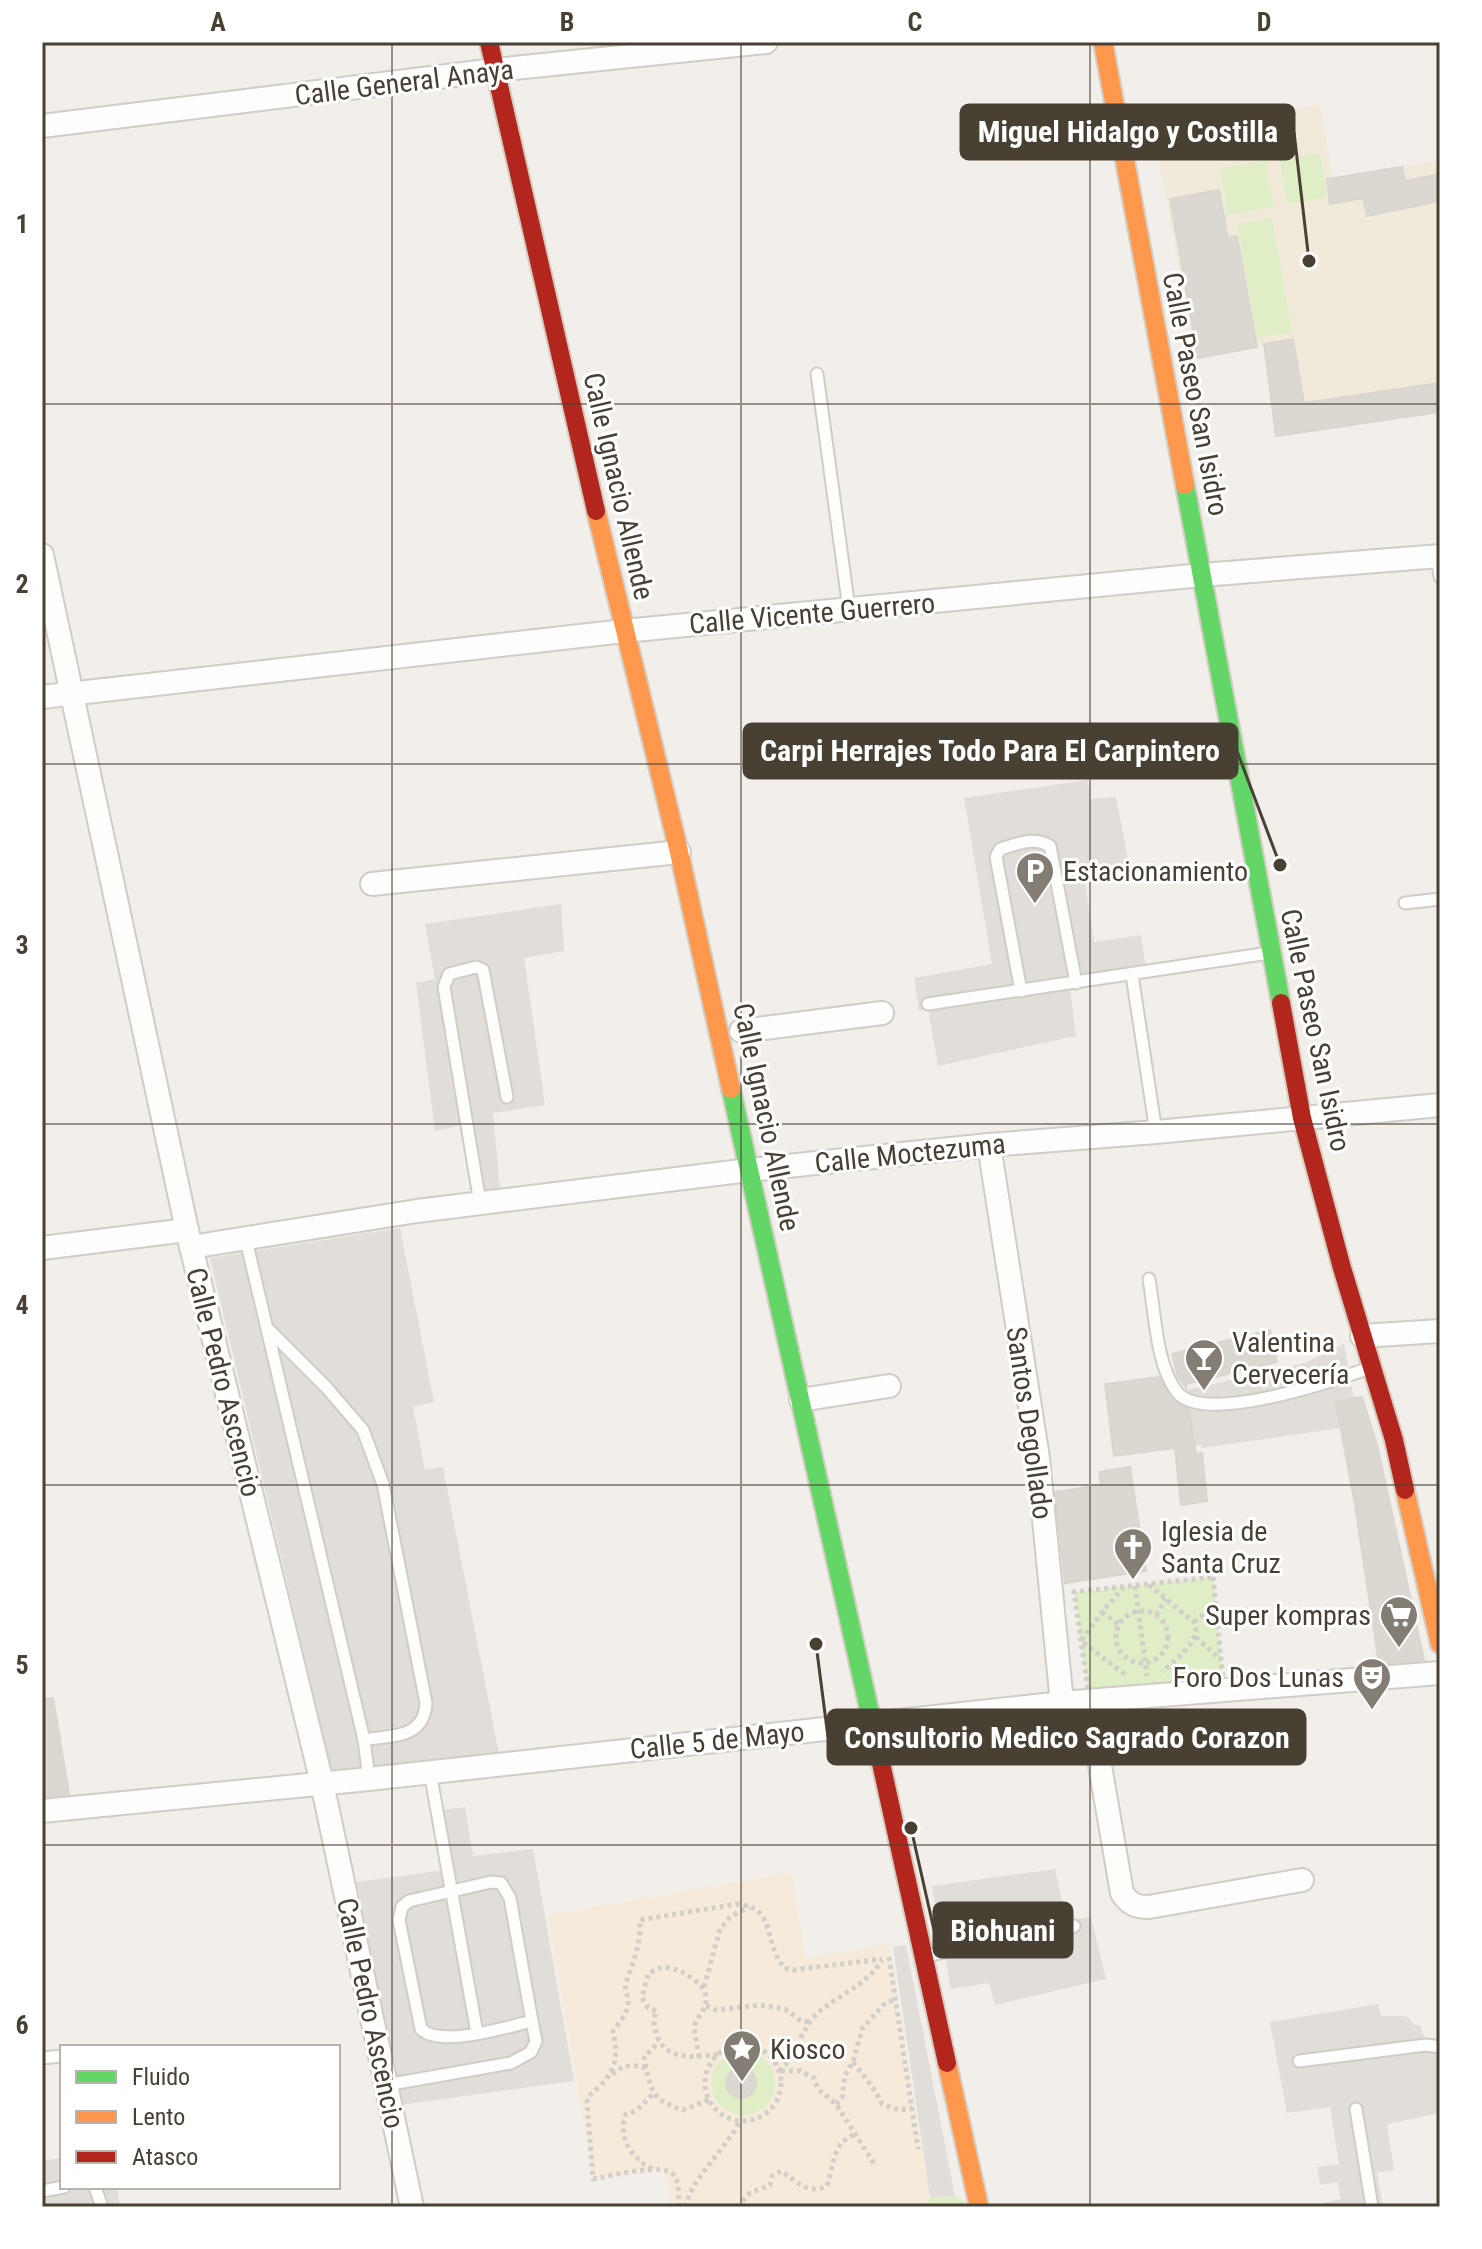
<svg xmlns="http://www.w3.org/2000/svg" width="1482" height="2249" font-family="'Roboto Condensed',sans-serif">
<rect width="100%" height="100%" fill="#f2efea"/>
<path fill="#f6ebdb" d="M792 1872 805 1958 889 1944 930 2198 924 2207H671L665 2169 593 2179 548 1915Z"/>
<path fill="#f1eadb" d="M1321 105 1332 178 1440 160V412L1276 436 1264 345 1195 358 1153 128Z"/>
<g fill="#dfeec7">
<path d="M1320 154 1327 197 1287 204 1280 160Z"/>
<path d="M1266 160 1274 207 1228 215 1220 168Z"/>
<path d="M1272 218 1292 332 1257 338 1237 224Z"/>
<path d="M1213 1577 1223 1680 1088 1690 1074 1592Z"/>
<circle cx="743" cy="2083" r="32"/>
<path d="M955 2196 970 2204V2207H924L930 2198Z"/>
</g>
<g fill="#e1ded9">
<path d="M1087 780 1091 799 1116 797 1130 869 1084 876 1094 942 1141 935 1147 976 1070 988 1076 1036 938 1066 928 1009 919 1011 914 978 992 964 964 798Z"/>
<path d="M561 904 564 951 524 958 545 1105 493 1113 501 1200 480 1203 472 1123 435 1131 416 983 435 979 425 924Z"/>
<path d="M400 1228 434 1402 413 1407 425 1470 443 1467 500 1759 333 1776 210 1258Z"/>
<path d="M1344 1344 1354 1399 1336 1403 1341 1428 1202 1448 1201 1445 1195 1446 1186 1390 1305 1363Z"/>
<path d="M465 1807 473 1856 533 1849 574 2081 400 2105 357 1882 445 1870 436 1811Z"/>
<path d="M1055 1869 1066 1920 1091 1917 1106 1979 995 2005 989 1983 951 1989 932 1886Z"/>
<path d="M906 1945 955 2196 930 2198 893 1947Z"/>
<path d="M1378 2004 1381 2016H1402L1408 2017 1414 2025H1420L1425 2040 1440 2037V2113L1387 2124 1394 2170 1377 2173 1383 2207H1322L1321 2203 1341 2199 1337 2182 1320 2185 1317 2167 1339 2164 1330 2107 1287 2113 1270 2022Z"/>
<path d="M62 2158V2187H117L120 2207H42V2161Z"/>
</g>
<g fill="#dbd8d2" stroke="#dad6cf" stroke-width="2">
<path d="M1402 167 1405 181 1440 174V201L1367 216 1363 198 1330 204 1327 179Z"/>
<path d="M1219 190 1228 238 1237 236 1257 347 1198 358 1170 199Z"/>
<path d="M1293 339 1304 403 1440 383V412L1276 436 1264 344Z"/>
<path d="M1270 1330 1277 1362 1186 1384V1388L1178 1377 1172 1354Z"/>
<path d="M1159 1377 1170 1397 1189 1409 1196 1454 1202 1453 1207 1501 1181 1505 1175 1448 1114 1456 1105 1384Z"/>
<path d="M1362 1397 1377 1445 1424 1660 1379 1664 1355 1505 1336 1402Z"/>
<path d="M1130 1467 1146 1571 1065 1583 1055 1492 1101 1485 1099 1472Z"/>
<path d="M53 1698 69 1794 42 1797V1699Z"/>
<circle cx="741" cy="2083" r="15"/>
</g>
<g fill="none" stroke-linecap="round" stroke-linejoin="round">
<defs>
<g id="lane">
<path d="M817 374 849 609"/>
<path d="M1437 557 1440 577"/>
<path d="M1405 903 1440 899"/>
<path d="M1132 975 1156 1132"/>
<path d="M1021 991 996 857 1000 849C1017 844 1034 836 1050 846L1076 983"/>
<path d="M928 1004 1269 953"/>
<path d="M480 1203 444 987 449 974 476 967 483 970 507 1097"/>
<path d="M246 1240 364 1740C392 1735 424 1739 426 1703L383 1484 363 1430 326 1387 268 1329"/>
<path d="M1149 1279C1155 1313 1156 1365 1177 1392 1203 1426 1336 1380 1372 1367"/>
<path d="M364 1740 369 1779"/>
<path d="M430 1772 477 2033"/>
<path d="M925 1956 1074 1926"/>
<path d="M42 2058 62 2056"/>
<path d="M1299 2061 1426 2045 1440 2047"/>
<path d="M386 2085 511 2063 531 2052 536 2041 532 2021 510 1898 501 1883 491 1882 409 1901 402 1907 399 1920 421 2029C440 2048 507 2027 532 2021"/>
<path d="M1356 2109 1372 2207"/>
<path d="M95 2187 102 2207"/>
<path d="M42 2191 64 2187"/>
</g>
<g id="street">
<path d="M42 126 495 70 766 42"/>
<path d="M42 555 187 1230 322 1783 412 2207"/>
<path d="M42 697 624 631 1202 575 1440 556"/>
<path d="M372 884 679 852"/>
<path d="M741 1031 882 1013"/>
<path d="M989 1145 1038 1458 1062 1703"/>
<path d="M191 1247 417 1211 749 1170 989 1145 1156 1132 1440 1105"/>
<path d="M42 1248 187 1230"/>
<path d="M1362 1336 1440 1331"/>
<path d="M801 1400 889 1386"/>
<path d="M1089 1702 1122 1893C1129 1904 1136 1907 1149 1907L1302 1880"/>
<path d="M42 1811 369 1779 1062 1703 1440 1673"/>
</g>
<g id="fast">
<path d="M1185 485 1281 1003"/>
<path d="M731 1089 881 1763"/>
</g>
<g id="slow">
<path d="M1103 42 1185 485"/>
<path d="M596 511 679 852 731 1089"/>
<path d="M1405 1490 1440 1644"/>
<path d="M947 2063 979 2207"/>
</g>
<g id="jam">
<path d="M489 42 596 511"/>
<path d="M1281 1003 1302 1118 1342 1268 1394 1440 1405 1490"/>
<path d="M881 1763 947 2063"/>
</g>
</defs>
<use href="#lane" stroke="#d0ccc7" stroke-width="15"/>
<use href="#street" stroke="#d0ccc7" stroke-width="26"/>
<use href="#fast" stroke="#d3cec1" stroke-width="22"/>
<use href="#slow" stroke="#d3cec1" stroke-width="22"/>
<use href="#jam" stroke="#d3cec1" stroke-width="22"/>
<g stroke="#d2cfc9" stroke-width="5" stroke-dasharray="4 4" stroke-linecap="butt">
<path d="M1213 1577 1223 1680 1088 1690 1074 1592Z"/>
<path d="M1149 1585 1194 1622C1203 1640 1175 1659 1163 1672"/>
<path d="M1135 1586 1147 1676"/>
<path d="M1124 1587 1102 1612 1081 1641 1127 1676"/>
<circle cx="1142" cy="1637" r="26"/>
<path d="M1102 1612 1119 1625"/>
<path d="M1156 1615 1166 1599"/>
<path d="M1194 1622 1215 1605"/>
<path d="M1196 1637 1221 1660"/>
<path d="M889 1957 918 2149"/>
<path d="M704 1987 720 1929 731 1916 749 1907"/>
<path d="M706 2006 716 2010 760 2005 785 2009 801 2021 810 2022"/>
<circle cx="743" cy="2083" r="38"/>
<path d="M699 2057 694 2027C697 2016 707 2010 706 1997 705 1982 674 1964 660 1968 658 1968 650 1973 648 1974L642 1998 648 2008 657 2011C652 2019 654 2027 657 2036 667 2062 697 2057 719 2054"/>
<path d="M853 2062 876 2092 882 2104 900 2110 912 2108"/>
<path d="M646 2068 644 2057 659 2042"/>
<path d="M779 2071C798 2055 797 2040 810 2022 827 1998 863 1991 882 1960"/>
<path d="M781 2071H800L814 2078 818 2089 836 2104 875 2165"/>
<path d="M612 2074C623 2065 632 2064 646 2068 653 2097 655 2100 683 2110L709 2100"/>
<path d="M836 2104 842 2098 845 2075 853 2062 862 2029 883 2005 895 1999"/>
<path d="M652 2169C632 2158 617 2138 626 2114L636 2111 653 2094"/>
<path d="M679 2207C678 2198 680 2183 674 2175 664 2162 610 2176 593 2179L587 2102C589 2094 593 2092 599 2087 617 2070 618 2054 613 2031 619 2023 628 2013 628 2003 629 1996 624 1990 626 1983 633 1961 641 1945 640 1920L737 1904C777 1908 762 1939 784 1968L793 1970 882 1959"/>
<path d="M685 2207C694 2174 725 2151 740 2121"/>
<path d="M737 2207 750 2193 770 2185 772 2176 781 2171C797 2181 807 2195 827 2186L835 2155 841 2143 854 2134"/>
</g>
<use href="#lane" stroke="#fdfdfc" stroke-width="11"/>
<use href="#street" stroke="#fdfdfc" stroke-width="22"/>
<use href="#fast" stroke="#63d668" stroke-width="18"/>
<use href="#slow" stroke="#ff974d" stroke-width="18"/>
<use href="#jam" stroke="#b3261e" stroke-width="18"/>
</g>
<path fill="none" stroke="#494034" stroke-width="2" stroke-opacity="0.55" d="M392 42V2207M741 42V2207M1090 42V2207M42 404H1440M42 764H1440M42 1124H1440M42 1485H1440M42 1845H1440"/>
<defs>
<symbol id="parking-pin" viewBox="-11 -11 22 30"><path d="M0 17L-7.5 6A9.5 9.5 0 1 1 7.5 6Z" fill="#847d74" stroke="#fff"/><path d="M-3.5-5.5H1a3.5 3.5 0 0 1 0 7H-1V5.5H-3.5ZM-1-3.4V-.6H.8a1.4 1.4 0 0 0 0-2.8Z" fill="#fff"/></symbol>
<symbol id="bar-pin" viewBox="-11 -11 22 30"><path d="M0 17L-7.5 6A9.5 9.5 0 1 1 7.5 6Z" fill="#847d74" stroke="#fff"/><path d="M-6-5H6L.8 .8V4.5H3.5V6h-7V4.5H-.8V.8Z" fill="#fff"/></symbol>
<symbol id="church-pin" viewBox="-11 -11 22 30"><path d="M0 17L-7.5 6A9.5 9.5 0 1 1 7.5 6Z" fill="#847d74" stroke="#fff"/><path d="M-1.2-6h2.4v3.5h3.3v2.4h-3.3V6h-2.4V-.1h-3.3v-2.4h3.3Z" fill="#fff"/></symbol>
<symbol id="supermarket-pin" viewBox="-11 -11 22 30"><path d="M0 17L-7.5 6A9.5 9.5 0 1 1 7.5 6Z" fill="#847d74" stroke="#fff"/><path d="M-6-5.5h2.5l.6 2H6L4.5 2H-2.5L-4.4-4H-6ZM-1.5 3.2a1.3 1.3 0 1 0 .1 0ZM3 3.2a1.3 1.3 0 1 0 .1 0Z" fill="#fff"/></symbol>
<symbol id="theatre-pin" viewBox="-11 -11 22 30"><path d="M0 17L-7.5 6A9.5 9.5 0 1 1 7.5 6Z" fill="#847d74" stroke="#fff"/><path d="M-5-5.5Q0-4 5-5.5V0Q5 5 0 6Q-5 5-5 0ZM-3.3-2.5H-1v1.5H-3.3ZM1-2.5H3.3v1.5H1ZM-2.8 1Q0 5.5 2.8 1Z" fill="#fff"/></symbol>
<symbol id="sight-pin" viewBox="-11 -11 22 30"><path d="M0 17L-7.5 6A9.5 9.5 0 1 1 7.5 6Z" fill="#847d74" stroke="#fff"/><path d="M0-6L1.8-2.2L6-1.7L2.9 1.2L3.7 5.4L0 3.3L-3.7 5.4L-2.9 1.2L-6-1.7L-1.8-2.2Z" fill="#fff"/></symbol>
</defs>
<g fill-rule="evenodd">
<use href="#parking-pin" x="1013" y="849" width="44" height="60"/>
<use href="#bar-pin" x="1182" y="1336" width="44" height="60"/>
<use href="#church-pin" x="1111" y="1525" width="44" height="60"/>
<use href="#supermarket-pin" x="1377" y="1593" width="44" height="60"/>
<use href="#theatre-pin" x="1350" y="1655" width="44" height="60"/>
<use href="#sight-pin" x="720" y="2027" width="44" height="60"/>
</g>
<g text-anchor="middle" stroke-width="6" stroke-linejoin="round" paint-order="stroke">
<g font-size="28" fill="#494034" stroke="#fff">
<text transform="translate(404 82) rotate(-7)" y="10">Calle General Anaya</text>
<text transform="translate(1196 394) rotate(79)" y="10">Calle Paseo San Isidro</text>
<text transform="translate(619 486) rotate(77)" y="10">Calle Ignacio Allende</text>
<text transform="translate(812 613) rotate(-5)" y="10">Calle Vicente Guerrero</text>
<text transform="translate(1316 1030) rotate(78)" y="10">Calle Paseo San Isidro</text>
<text transform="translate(767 1117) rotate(78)" y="10">Calle Ignacio Allende</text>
<text transform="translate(910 1153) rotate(-6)" y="10">Calle Moctezuma</text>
<text transform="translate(224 1382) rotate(76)" y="10">Calle Pedro Ascencio</text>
<text transform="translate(1030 1423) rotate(82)" y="10">Santos Degollado</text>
<text transform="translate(717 1740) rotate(-6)" y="10">Calle 5 de Mayo</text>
<text transform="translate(371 2013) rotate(78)" y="10">Calle Pedro Ascencio</text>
</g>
<g font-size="28" fill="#494034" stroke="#fff" text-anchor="start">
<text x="1063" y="881">Estacionamiento</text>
<text x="1232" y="1352">Valentina<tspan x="1232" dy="32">Cervecería</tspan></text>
<text x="1161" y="1541">Iglesia de<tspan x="1161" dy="32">Santa Cruz</tspan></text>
<text x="1371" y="1625" text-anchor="end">Super kompras</text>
<text x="1344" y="1687" text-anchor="end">Foro Dos Lunas</text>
<text x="770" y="2059">Kiosco</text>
</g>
</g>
<path fill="none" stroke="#494034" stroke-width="3" d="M1309 261L1294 132M1280 865L1237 751M816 1644L828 1737M911 1828L934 1930"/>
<g fill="#494034" stroke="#fff" stroke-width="3">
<circle cx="1309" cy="261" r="8"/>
<circle cx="1280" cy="865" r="8"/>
<circle cx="816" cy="1644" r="8"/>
<circle cx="911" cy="1828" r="8"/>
</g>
<g fill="#494034" stroke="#494034" stroke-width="3">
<rect x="961" y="105" width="333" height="54" rx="8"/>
<rect x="744" y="724" width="493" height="54" rx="8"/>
<rect x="828" y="1710" width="477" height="54" rx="8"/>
<rect x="934" y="1903" width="138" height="54" rx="8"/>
</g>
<g font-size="30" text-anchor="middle" font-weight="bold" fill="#fff">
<text x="1128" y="142">Miguel Hidalgo y Costilla</text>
<text x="990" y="761">Carpi Herrajes Todo Para El Carpintero</text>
<text x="1067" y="1748">Consultorio Medico Sagrado Corazon</text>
<text x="1003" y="1941">Biohuani</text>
</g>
<rect width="1482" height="2249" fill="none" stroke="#ffffff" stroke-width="88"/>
<rect x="60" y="2045" width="280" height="144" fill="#ffffff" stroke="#b6b3ae" stroke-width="2"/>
<rect x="76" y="2071" width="40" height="12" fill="#63d668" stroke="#b6b3ae" stroke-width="2"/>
<text x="132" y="2085" font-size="24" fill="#494034">Fluido</text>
<rect x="76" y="2111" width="40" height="12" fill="#ff974d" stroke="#b6b3ae" stroke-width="2"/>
<text x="132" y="2125" font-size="24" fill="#494034">Lento</text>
<rect x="76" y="2151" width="40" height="12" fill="#b3261e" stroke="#b6b3ae" stroke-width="2"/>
<text x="132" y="2165" font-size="24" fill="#494034">Atasco</text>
<rect x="44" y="44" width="1394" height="2161" fill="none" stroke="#494034" stroke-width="3"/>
<g font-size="26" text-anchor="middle" font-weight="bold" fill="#494034">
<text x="218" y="31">A</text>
<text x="567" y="31">B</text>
<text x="915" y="31">C</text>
<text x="1264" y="31">D</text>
<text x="22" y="233">1</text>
<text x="22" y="593">2</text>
<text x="22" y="954">3</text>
<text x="22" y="1314">4</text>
<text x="22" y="1674">5</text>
<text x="22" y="2034">6</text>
</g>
</svg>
